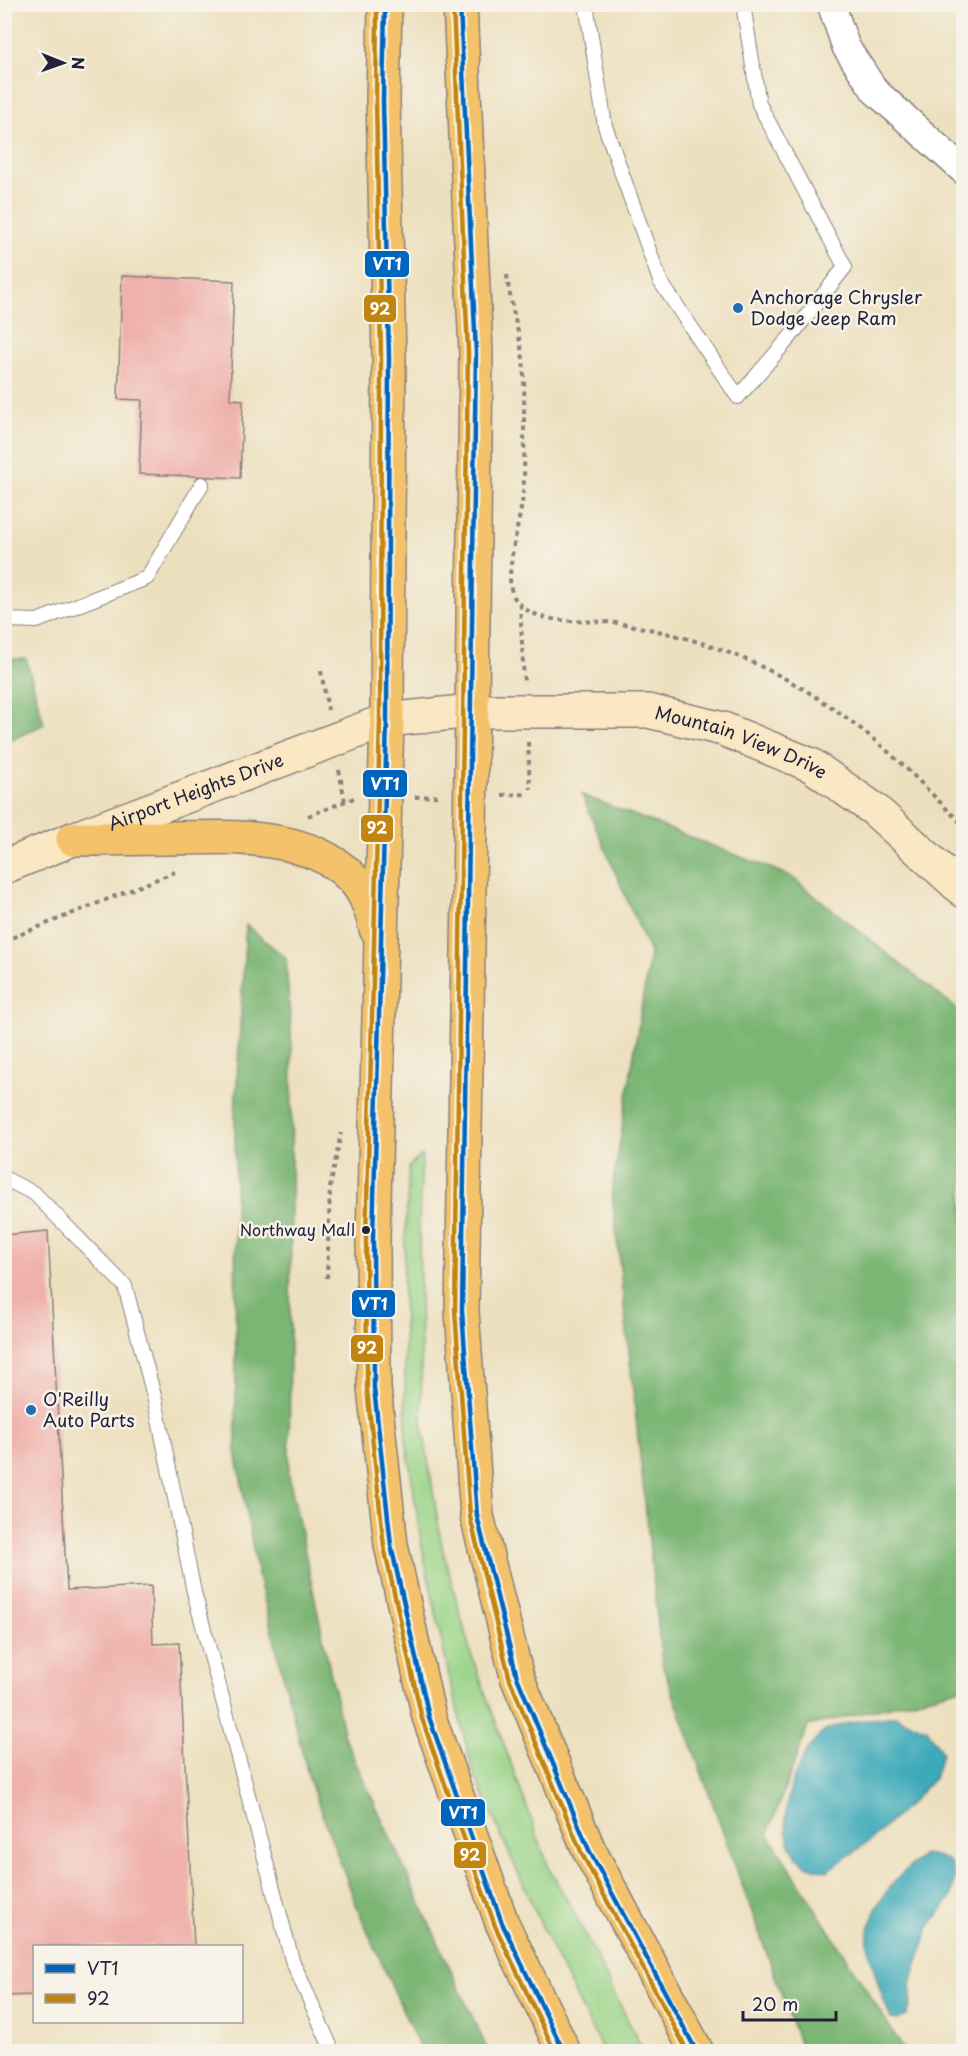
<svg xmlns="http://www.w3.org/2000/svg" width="968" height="2056" font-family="'Playpen Sans',sans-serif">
<rect width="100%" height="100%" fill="#f7f3e8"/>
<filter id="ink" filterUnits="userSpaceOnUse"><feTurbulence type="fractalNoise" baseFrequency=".0167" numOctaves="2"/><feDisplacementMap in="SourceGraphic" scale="12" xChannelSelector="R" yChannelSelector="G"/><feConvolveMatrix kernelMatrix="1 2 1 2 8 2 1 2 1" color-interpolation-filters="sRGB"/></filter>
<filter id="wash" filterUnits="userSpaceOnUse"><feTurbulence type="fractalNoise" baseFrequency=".008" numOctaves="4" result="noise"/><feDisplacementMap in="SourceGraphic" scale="24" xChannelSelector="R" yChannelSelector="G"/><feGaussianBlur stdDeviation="1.35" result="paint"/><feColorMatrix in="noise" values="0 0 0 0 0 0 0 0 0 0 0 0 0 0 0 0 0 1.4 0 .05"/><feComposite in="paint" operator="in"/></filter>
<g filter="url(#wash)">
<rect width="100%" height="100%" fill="#ede0bf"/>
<path fill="#9ad488" stroke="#5e7b62" stroke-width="1.5" d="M422 1155 419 1226 422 1422 442 1547 471 1654 549 1868 575 1914 643 2051H603L553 1951 473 1772 449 1676 421 1541 406 1439 403 1281 409 1166Z"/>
<g fill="#7bb674" stroke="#4e6c58" stroke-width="1.5">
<path d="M5 659H26L44 724 5 743Z"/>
<path d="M582 795 790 876 963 1014V1688L808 1726 768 1834 905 2051H802L662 1663 612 1192 650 953Z"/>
<path d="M246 925 286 958 292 1050 289 1476 344 1737 488 2051H421L359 1912 309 1779 257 1571 236 1451 235 1114Z"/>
</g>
<g fill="#3caaba" stroke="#2f667a" stroke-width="1.5">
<path d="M895 1716 927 1729 942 1753 934 1778 913 1801 871 1840 827 1871C821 1869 810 1868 805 1864 767 1837 792 1762 820 1735 833 1722 877 1719 895 1716Z"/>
<path d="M923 1855 937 1856 949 1861 955 1875 952 1896 929 1927 911 1983V2004L907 2016 897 2020 891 2019C884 2002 865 1950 868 1933 874 1900 898 1875 923 1855Z"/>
</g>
<g id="blocks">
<g fill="#efb1ab">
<path d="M122 276 234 281 230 399 243 400 240 478 139 474 142 400 118 399Z"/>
<path d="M48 1231 67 1590 151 1586 153 1644 179 1643 194 1946H34V1995L4 1996V1235Z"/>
</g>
</g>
</g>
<g filter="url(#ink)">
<use href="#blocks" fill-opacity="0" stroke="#88817d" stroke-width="1.5"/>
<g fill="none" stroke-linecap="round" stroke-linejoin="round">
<defs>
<g id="lane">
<path d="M586 4 605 126 660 281 738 397 790 337 845 267 759 104 743 4"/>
<path d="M4 620 37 621 147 578 202 484"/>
<path d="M4 1178 35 1194 125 1286 155 1400 194 1592 292 1960 333 2052"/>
</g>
<path id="street" d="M831 4 846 47 875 91 964 171"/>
<g id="secondary">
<path id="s1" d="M4 867 73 839 387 720 472 711H648L723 729 811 765 875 810 964 891"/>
</g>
<g id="highway">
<path d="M385 4 383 100 389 358 387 720 373 1238 374 1388 391 1545 429 1717 502 1923 564 2052"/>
<path d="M460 4 476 353 472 711 462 1311 477 1516 517 1677 589 1850 697 2052"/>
<path d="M73 839C107 839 141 838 174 838 230 837 307 833 350 876 365 890 371 909 376 929"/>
</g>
</defs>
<use href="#lane" stroke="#88817d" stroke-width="16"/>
<use href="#street" stroke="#88817d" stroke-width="30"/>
<use href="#secondary" stroke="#88817d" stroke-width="36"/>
<use href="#highway" stroke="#88817d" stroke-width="36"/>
<g stroke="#88817d" stroke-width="4" stroke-dasharray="4.5 4.5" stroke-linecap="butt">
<path d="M507 275C510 304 519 331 523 359 525 380 524 402 524 423 524 447 525 471 523 495 521 520 502 577 514 597 533 628 586 619 616 623 635 626 655 630 674 635 751 655 819 692 879 744 909 769 936 799 964 826"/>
<path d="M520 604 524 681"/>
<path d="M321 671 328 710"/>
<path d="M528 742 530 789"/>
<path d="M339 770 345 802"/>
<path d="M502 795 529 794"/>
<path d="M415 797 438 796"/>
<path d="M308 816 354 798"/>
<path d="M4 941 175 872"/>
<path d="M327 1278 330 1188 341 1133"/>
</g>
<use href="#lane" stroke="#fff" stroke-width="14"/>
<use href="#street" stroke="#fff" stroke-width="27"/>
<use href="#secondary" stroke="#fae7c3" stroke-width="33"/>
<use href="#highway" stroke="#f3c26a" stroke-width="33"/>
<defs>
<g id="bus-1">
<path d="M385 4 383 100 389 358 387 720 373 1238 374 1388 391 1545 429 1717 502 1923 564 2052"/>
<path d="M460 4 476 353 462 1311 477 1516 517 1677 589 1850 697 2052"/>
</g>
<g id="bus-2">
<path d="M377 4 376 100 381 358 380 720 366 1238 367 1389 384 1547 422 1719 495 1926 555 2052"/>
<path d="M453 4 468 353 455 1311 470 1517 510 1680 582 1854 688 2052"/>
</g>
</defs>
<use href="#bus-1" stroke="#f7f3e8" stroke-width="9"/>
<use href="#bus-2" stroke="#f7f3e8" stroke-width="9"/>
<use href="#bus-1" stroke="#0065bd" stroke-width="4.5"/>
<use href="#bus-2" stroke="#c2850f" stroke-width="4.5"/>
</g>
</g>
<g fill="#1f6fb2" stroke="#f7f3e8" stroke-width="2">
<circle cx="738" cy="308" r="6"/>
<circle cx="31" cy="1410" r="6"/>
</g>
<circle fill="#22223b" stroke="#f7f3e8" stroke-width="2" cx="366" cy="1230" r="5"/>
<g text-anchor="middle" stroke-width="5" stroke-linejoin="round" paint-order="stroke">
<g font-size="16" fill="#22223b" stroke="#f7f3e8" text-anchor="end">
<text x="355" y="1236">Northway Mall</text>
</g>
<g font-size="18" fill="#22223b" stroke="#f7f3e8" text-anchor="start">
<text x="750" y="304">Anchorage Chrysler<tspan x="750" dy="21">Dodge Jeep Ram</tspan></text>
<text x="43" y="1406">O'Reilly<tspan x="43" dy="21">Auto Parts</tspan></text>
</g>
<g font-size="18" fill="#22223b" stroke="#f7f3e8">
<text dy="6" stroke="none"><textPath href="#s1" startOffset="770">Mountain View Drive</textPath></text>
<text dy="6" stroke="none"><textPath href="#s1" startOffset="206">Airport Heights Drive</textPath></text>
</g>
</g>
<g stroke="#f7f3e8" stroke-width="2">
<rect x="364" y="250" width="46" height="28" rx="6" fill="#0065bd"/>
<rect x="363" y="294" width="34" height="29" rx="6" fill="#c2850f"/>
<rect x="362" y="769" width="46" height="29" rx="6" fill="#0065bd"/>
<rect x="360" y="814" width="34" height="29" rx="6" fill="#c2850f"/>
<rect x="351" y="1289" width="45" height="29" rx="6" fill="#0065bd"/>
<rect x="350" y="1334" width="34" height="29" rx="6" fill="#c2850f"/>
<rect x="440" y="1798" width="46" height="29" rx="6" fill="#0065bd"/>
<rect x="453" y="1841" width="34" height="28" rx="6" fill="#c2850f"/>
</g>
<g font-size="16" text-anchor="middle" font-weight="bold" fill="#fff">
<text x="387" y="270">VT1</text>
<text x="380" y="315">92</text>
<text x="385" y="790">VT1</text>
<text x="377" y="834">92</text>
<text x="373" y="1310">VT1</text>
<text x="367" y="1354">92</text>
<text x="463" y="1819">VT1</text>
<text x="470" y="1861">92</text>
</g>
<rect width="968" height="2056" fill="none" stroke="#f7f3e8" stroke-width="24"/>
<rect x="33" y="1945" width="210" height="78" fill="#f7f3e8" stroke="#a29fa3" stroke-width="1.5"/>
<rect x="45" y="1964" width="30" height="9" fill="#0065bd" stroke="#a29fa3" stroke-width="1.5"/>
<text x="87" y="1975" font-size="18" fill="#22223b">VT1</text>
<rect x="45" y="1994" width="30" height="9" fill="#c2850f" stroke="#a29fa3" stroke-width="1.5"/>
<text x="87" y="2005" font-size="18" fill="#22223b">92</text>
<g transform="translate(63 63) rotate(91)" stroke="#f7f3e8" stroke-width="4.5" paint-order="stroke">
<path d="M0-4.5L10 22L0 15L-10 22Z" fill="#22223b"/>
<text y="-9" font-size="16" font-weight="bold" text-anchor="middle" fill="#22223b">N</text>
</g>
<path d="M743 2011v9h93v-9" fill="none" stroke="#22223b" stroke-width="3"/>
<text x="752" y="2011" font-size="18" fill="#22223b" stroke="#f7f3e8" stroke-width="4.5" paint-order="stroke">20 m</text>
</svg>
